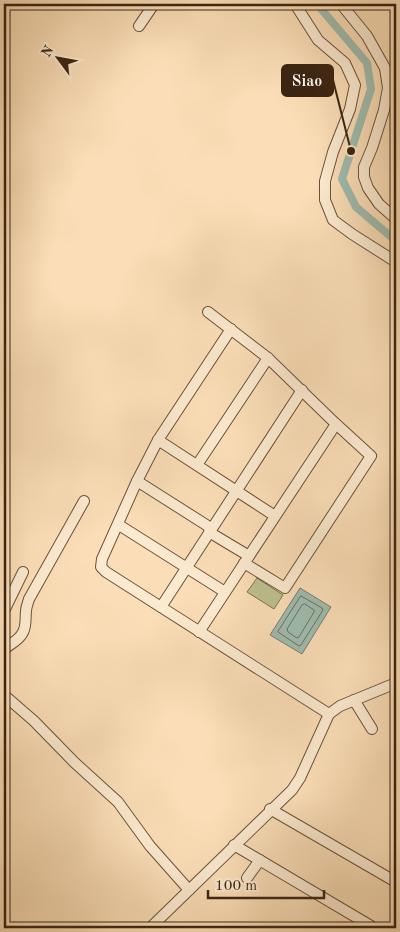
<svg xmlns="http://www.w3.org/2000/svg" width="400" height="932" font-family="'Old Standard TT',serif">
<rect width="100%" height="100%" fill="#fbdeb7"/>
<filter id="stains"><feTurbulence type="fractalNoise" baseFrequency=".004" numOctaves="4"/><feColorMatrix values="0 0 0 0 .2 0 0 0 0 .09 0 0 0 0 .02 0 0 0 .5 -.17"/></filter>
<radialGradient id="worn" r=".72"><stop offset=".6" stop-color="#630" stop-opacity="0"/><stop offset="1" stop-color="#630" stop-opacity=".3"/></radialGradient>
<path fill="#bdc18f" stroke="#7c7251" d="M257 578 283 595 274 609 247 592Z"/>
<path fill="#9fbcb0" stroke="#777f71" d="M300 588 331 607 302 654 270 635Z"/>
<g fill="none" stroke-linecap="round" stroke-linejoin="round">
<g stroke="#6d7062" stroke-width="1">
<path d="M301 596 322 608 323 610 301 645 299 646 278 632Z"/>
<path d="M305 604 314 610V612L299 637 297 638 288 632 287 629 302 605Z"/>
</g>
<path stroke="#9fbcb0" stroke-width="8" d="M317 4 367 63 371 89 342 179 356 207 396 241"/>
<defs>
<g id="minor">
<path d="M295 4 318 40 345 63 355 85 350 109 333 152 325 181V200L333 220 352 234 396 262"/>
<path d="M341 4 367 36 385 68 388 88 384 110 372 148 364 167V177L368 188 379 204 396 219"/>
<path d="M139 26 154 4"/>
<path d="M208 312 268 358 336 424 371 456 285 588 244 563"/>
<path d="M231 329 158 440 137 481 102 559 101 567 106 572 329 714"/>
<path d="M158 440 275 516"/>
<path d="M197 465 268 358"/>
<path d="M137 481 211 528"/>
<path d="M119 525 225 592"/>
<path d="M209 532 249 556"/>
<path d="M161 607 302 390"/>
<path d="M4 611 23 572"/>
<path d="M199 632 336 424"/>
<path d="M4 650C9 644 17 642 22 634 27 627 25 619 26 611 26 607 28 603 29 599L84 501"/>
<path d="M4 695 34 721 74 762 118 802 150 846 189 890"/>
<path d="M354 700 372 729"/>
<path d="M270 809 396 882"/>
<path d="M234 845 371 926"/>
<path d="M247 878 260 860"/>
<path d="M150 928 292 790 300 778 329 714 340 706 396 683"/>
</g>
</defs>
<use href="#minor" stroke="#6b523c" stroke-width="12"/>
<use href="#minor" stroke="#fcead0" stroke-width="10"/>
</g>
<path fill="none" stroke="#3b2413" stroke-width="2" d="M351 151L333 80"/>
<circle fill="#3b2413" stroke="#fcead0" stroke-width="2" cx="351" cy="151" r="5"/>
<rect fill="#3b2413" stroke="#3b2413" stroke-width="2" x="282" y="65" width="51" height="31" rx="5"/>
<g font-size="16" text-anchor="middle" font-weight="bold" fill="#fff">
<text x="307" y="86">Siao</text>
</g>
<rect width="400" height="932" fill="none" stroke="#fbdeb7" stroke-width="20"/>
<rect x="5" y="5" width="390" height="922" fill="none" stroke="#3b2413" stroke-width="2.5"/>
<rect x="10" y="10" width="380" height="912" fill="none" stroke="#3b2413"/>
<g transform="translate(58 58) rotate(302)" stroke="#fcead0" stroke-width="4" paint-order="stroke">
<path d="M0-4L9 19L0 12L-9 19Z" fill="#3b2413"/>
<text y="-8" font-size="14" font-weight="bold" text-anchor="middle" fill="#3b2413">N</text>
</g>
<path d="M208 890v8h116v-8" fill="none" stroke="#3b2413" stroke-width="2.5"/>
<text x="215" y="890" font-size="15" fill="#3b2413" stroke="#fcead0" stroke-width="4" paint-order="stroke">100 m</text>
<rect width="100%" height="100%" filter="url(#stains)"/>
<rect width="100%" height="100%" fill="url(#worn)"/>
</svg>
